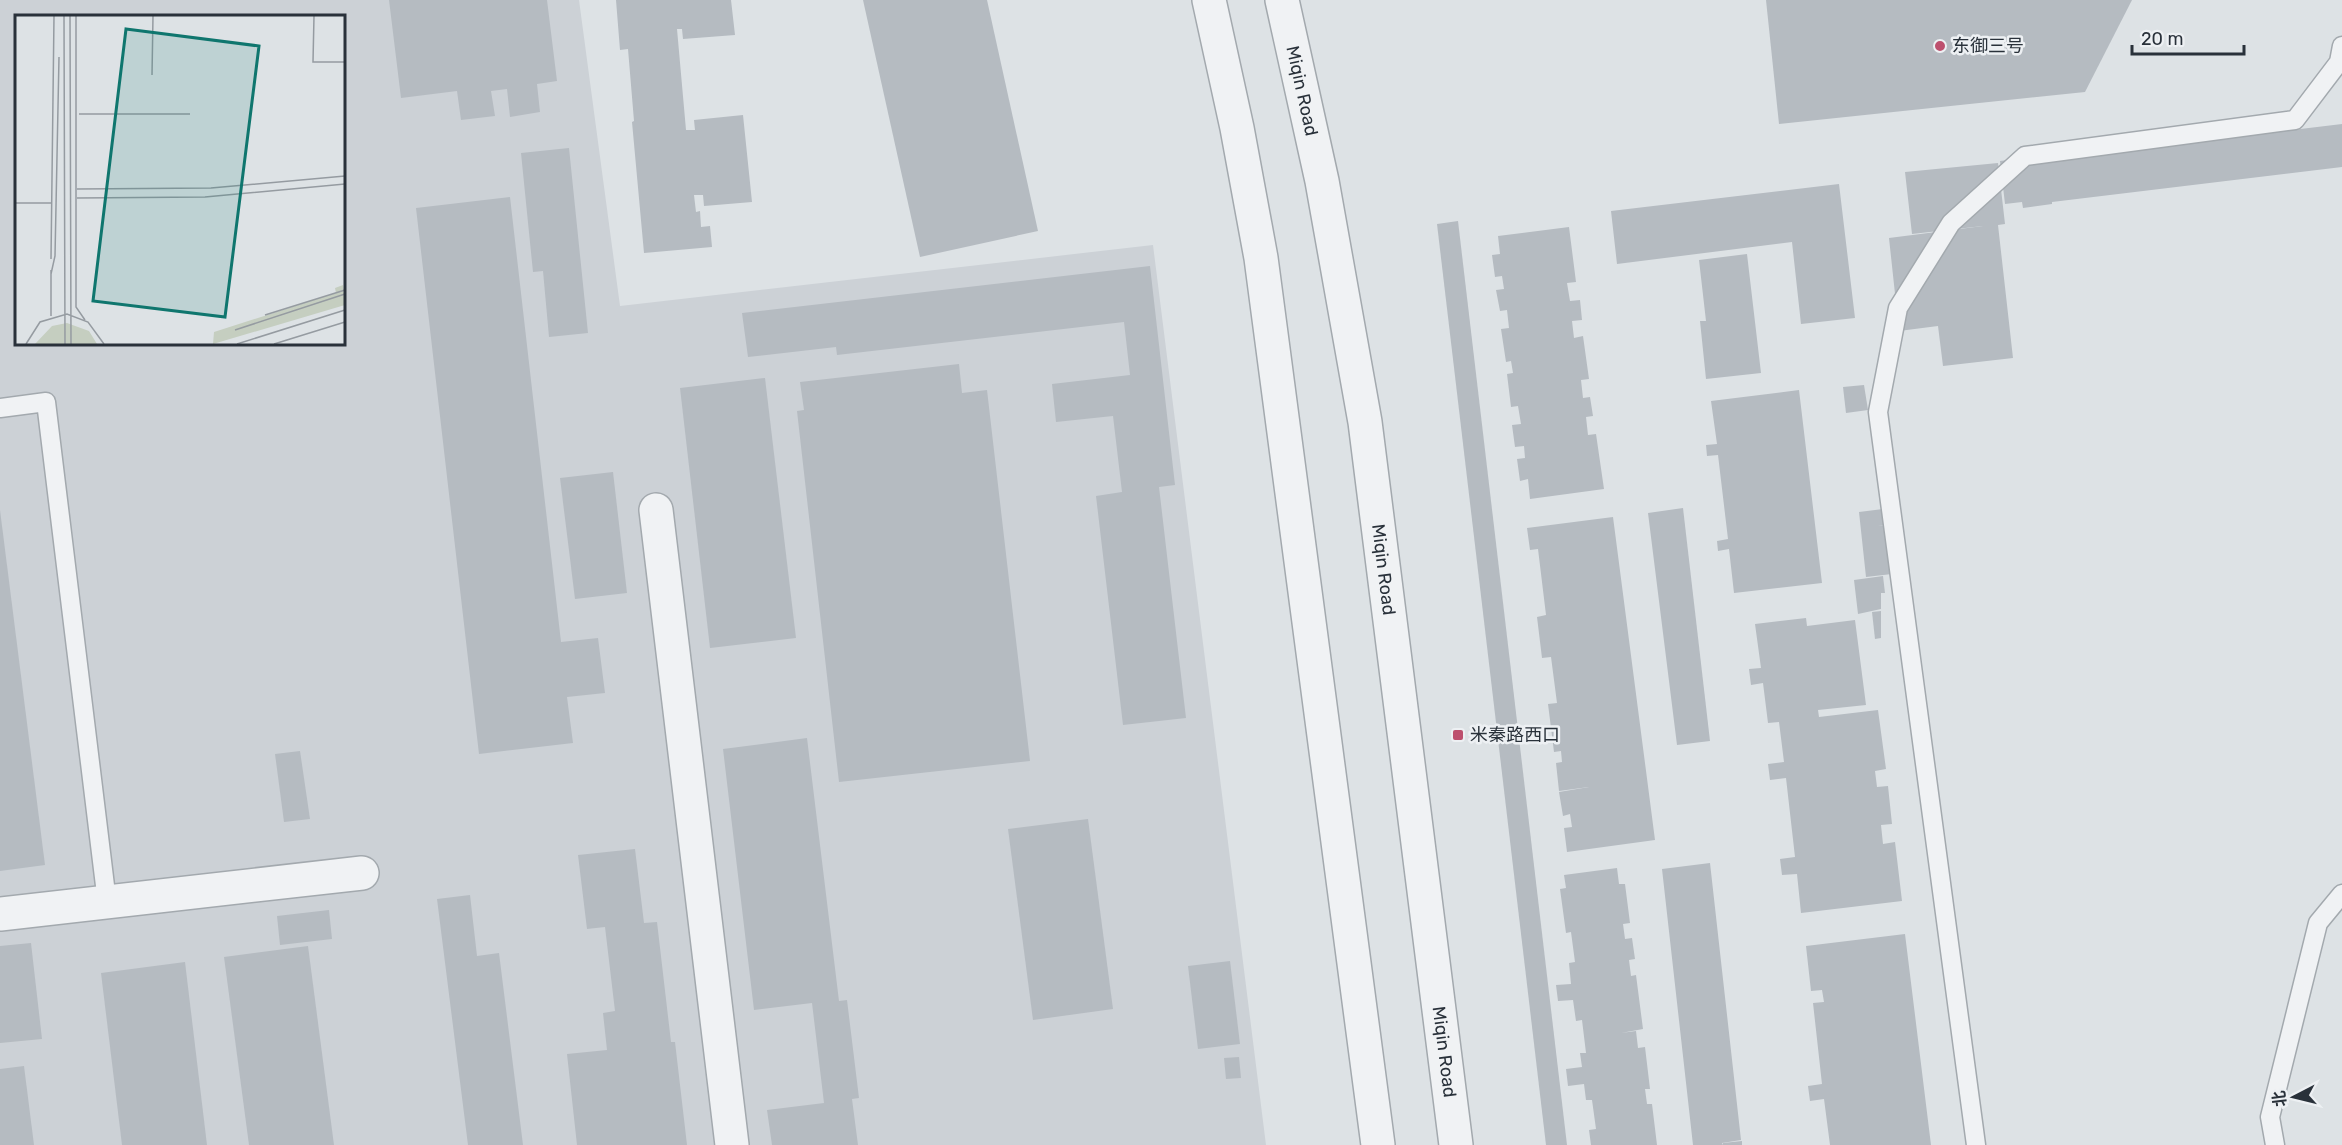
<svg xmlns="http://www.w3.org/2000/svg" width="2342" height="1145" font-family="Rubik,'Noto Sans SC',sans-serif">
<rect width="100%" height="100%" fill="#dde2e5"/>
<path fill="#ccd1d6" fill-rule="evenodd" d="M0 0H579L620 306 1153 245 1266 1145H0ZM16 16H344V344H16Z"/>
<g fill="#b5bbc1">
<path d="M389 0H547L557 81 537 84 540 112 510 117 507 89 491 91 495 116 461 120 457 91 401 98Z"/>
<path d="M616 0H731L735 35 683 39 682 29H677L686 130H695L694 120 743 115 752 202 704 206 703 195H694L696 212 700 211 701 227 710 226 712 247 644 253 632 122 634 121 628 49 620 50Z"/>
<path d="M863 0H987L1038 231 920 257Z"/>
<path d="M1766 0H2132L2085 92 1779 124Z"/>
<path d="M2342 124V167L2052 202V204L2023 208 2022 202 2005 204 2000 161 2016 159V163Z"/>
<path d="M569 148 588 333 549 337 543 271 533 272 521 153Z"/>
<path d="M1998 163 2005 224 1998 225 2013 358 1943 366 1938 326 1899 331 1889 238 1983 226 1912 234 1905 172Z"/>
<path d="M1839 184 1855 318 1801 324 1792 242 1617 264 1611 211Z"/>
<path d="M510 197 561 642 598 638 605 693 567 697 573 743 479 754 416 208Z"/>
<path d="M1458 221 1567 1145H1546L1437 224Z"/>
<path d="M1569 227 1576 282 1567 283 1570 301 1580 300 1582 320 1572 321 1574 338 1583 336 1589 379 1581 380 1583 398 1590 397 1593 416 1586 417 1588 435 1596 434 1604 489 1530 499 1528 479 1520 481 1517 459 1525 458 1524 446 1515 447 1512 425 1521 424 1518 406 1511 407 1507 374 1513 373 1511 361 1506 362 1501 329 1509 328 1507 310 1500 311 1496 290 1504 289 1502 276 1495 277 1492 255 1500 254 1498 236Z"/>
<path d="M1747 254 1761 373 1706 379 1700 321H1706L1699 260Z"/>
<path d="M1150 266 1175 485 1159 487 1186 718 1123 725 1096 496 1122 492 1113 416 1056 422 1052 384 1130 375 1124 322 837 355 836 347 748 357 742 313Z"/>
<path d="M959 364 962 393 987 390 1030 761 839 782 797 411 804 410 800 382Z"/>
<path d="M765 378 796 638 710 648 680 388Z"/>
<path d="M1864 385 1868 410 1846 413 1843 387Z"/>
<path d="M1799 390 1822 583 1734 593 1729 549 1718 551 1717 541 1728 539 1718 455 1707 456 1706 445 1717 444 1711 401Z"/>
<path d="M613 472 627 593 575 599 560 478Z"/>
<path d="M1683 508 1710 741 1677 745 1648 513Z"/>
<path d="M1891 508 1893 524 1878 526 1893 525 1892 574 1866 577 1859 512Z"/>
<path d="M0 510 45 865 0 871Z"/>
<path d="M1613 517 1655 840 1567 852 1564 828 1572 827 1570 814 1563 816 1559 792 1589 787 1559 791 1556 763 1562 762 1561 751 1554 752 1548 704 1557 703 1551 657 1542 658 1537 617 1546 615 1538 549 1530 550 1527 528Z"/>
<path d="M1883 576 1885 593H1881V609L1858 614 1854 580Z"/>
<path d="M1881 611V638L1875 639 1872 612Z"/>
<path d="M1806 618 1807 626 1855 620 1866 705 1818 710 1819 717 1878 710 1886 769 1875 771 1877 787 1888 786 1892 824 1881 825 1883 844 1895 842 1902 901 1801 913 1797 874 1782 875 1780 859 1795 857 1786 778 1770 780 1768 764 1784 762 1779 722 1768 723 1763 683 1751 685 1749 669 1761 668 1755 624Z"/>
<path d="M807 738 839 1001 847 1000 859 1098 852 1099 858 1145H772L767 1110 824 1103 812 1003 754 1010 723 749Z"/>
<path d="M300 751 310 819 284 822 275 754Z"/>
<path d="M1088 819 1113 1009 1033 1020 1008 829Z"/>
<path d="M635 849 644 923 657 922 671 1042H675L687 1145H577L567 1054 607 1050 603 1013 615 1011 605 927 587 929 578 855Z"/>
<path d="M1710 863 1741 1140 1722 1143 1723 1145H1693L1662 869Z"/>
<path d="M1617 868 1619 884H1625L1630 923 1623 924 1625 939 1632 938 1635 959 1629 960 1631 976 1636 975 1643 1029 1621 1033 1636 1031 1638 1048 1645 1047 1650 1089H1645L1647 1104H1652L1657 1145H1591L1589 1130 1596 1129 1592 1100H1586L1584 1084 1568 1086 1566 1069 1582 1067 1580 1053H1586L1582 1020 1576 1021 1573 1000 1558 1001 1556 985 1571 984 1569 963 1575 962 1571 932 1566 933 1560 889 1566 888 1564 875Z"/>
<path d="M470 895 477 956 499 953 523 1145H468L437 899Z"/>
<path d="M329 910 332 939 280 945 277 916Z"/>
<path d="M1905 934 1931 1145H1830L1824 1099 1810 1101 1808 1086 1822 1084 1813 1003 1824 1002 1822 990 1811 991 1806 946Z"/>
<path d="M31 943 42 1039 0 1043V946Z"/>
<path d="M308 946 334 1145H249L224 957Z"/>
<path d="M1230 961 1240 1044 1198 1049 1188 966Z"/>
<path d="M185 962 207 1145H122L101 973Z"/>
<path d="M1239 1057 1241 1078 1226 1079 1224 1058Z"/>
<path d="M24 1066 34 1145H0V1069Z"/>
<path d="M1742 1141V1145H1723V1143Z"/>
</g>
<g fill="none" stroke-linecap="round" stroke-linejoin="round">
<defs>
<g id="service">
<path d="M0 408 46 402 107 902"/>
<path d="M1976 1145 1878 412 1898 308 1951 223 2025 156 2295 120 2339 62 2342 46"/>
<path d="M2275 1145 2270 1117 2318 923 2342 894"/>
</g>
<g id="minor">
<path d="M656 510 732 1145"/>
<path d="M0 914 362 873"/>
</g>
<g id="tertiary">
<path d="M1209 0 1237 128 1261 258 1378 1145"/>
<path id="s1" d="M1282 0 1322 181 1365 422 1456 1145"/>
</g>
</defs>
<use href="#service" stroke="#a3a9ae" stroke-width="21"/>
<use href="#minor" stroke="#a3a9ae" stroke-width="36"/>
<use href="#tertiary" stroke="#a3a9ae" stroke-width="36"/>
<use href="#service" stroke="#f0f2f4" stroke-width="18"/>
<use href="#minor" stroke="#f0f2f4" stroke-width="33"/>
<use href="#tertiary" stroke="#f0f2f4" stroke-width="33"/>
</g>
<g fill="#bd506e" stroke="#edf0f3" stroke-width="2">
<circle cx="1940" cy="46" r="6"/>
<rect x="1452" y="729" width="12" height="12" rx="3"/>
</g>
<g text-anchor="middle" stroke-width="5" stroke-linejoin="round" paint-order="stroke">
<g font-size="18" fill="#29313a" stroke="#edf0f3" text-anchor="start">
<text x="1952" y="52">东御三号</text>
<text x="1470" y="741">米秦路西口</text>
</g>
<g font-size="18" fill="#29313a" stroke="#edf0f3">
<text dy="6" stroke="none"><textPath href="#s1" startOffset="93">Miqin Road</textPath></text>
<text dy="6" stroke="none"><textPath href="#s1" startOffset="579">Miqin Road</textPath></text>
<text dy="6" stroke="none"><textPath href="#s1" startOffset="1065">Miqin Road</textPath></text>
</g>
</g>
<g transform="translate(15 15)">
<rect width="330" height="330" fill="#dde2e5"/>
<path d="M328 270 330 290 198 329 199 317 321 278 320 273ZM52 308 74 316 82 329H20L37 311Z" fill="#c5cec0"/>
<path fill="none" stroke="#959ba1" stroke-width="1.5" d="M49 1 50 329M55 1 56 329M61 1V292L70 305M299 1 298 47H330M137 60 138 1M64 99H175M62 174 196 173 330 161M62 183 190 182 330 169M0 188H36M36 244 39 1M36 255V301M36 259 40 241 44 42M250 300 330 275M220 315 330 279M11 329 25 307 52 299 73 307 89 329M222 329 330 295M259 329 330 307"/>
<path fill="#0f766e" fill-opacity="0.15" stroke="#0f766e" stroke-width="3" d="M111 14 244 31 210 302 78 286Z"/>
<rect width="330" height="330" fill="none" stroke="#29313a" stroke-width="3"/>
</g>
<g transform="translate(2294 1097) rotate(263)" stroke="#edf0f3" stroke-width="4.5" paint-order="stroke">
<path d="M0-4.5L10 22L0 15L-10 22Z" fill="#29313a"/>
<text y="-9" font-size="16" font-weight="bold" text-anchor="middle" fill="#29313a">北</text>
</g>
<path d="M2132 45v9h112v-9" fill="none" stroke="#29313a" stroke-width="3"/>
<text x="2141" y="45" font-size="18" fill="#29313a" stroke="#edf0f3" stroke-width="4.5" paint-order="stroke">20 m</text>
</svg>
